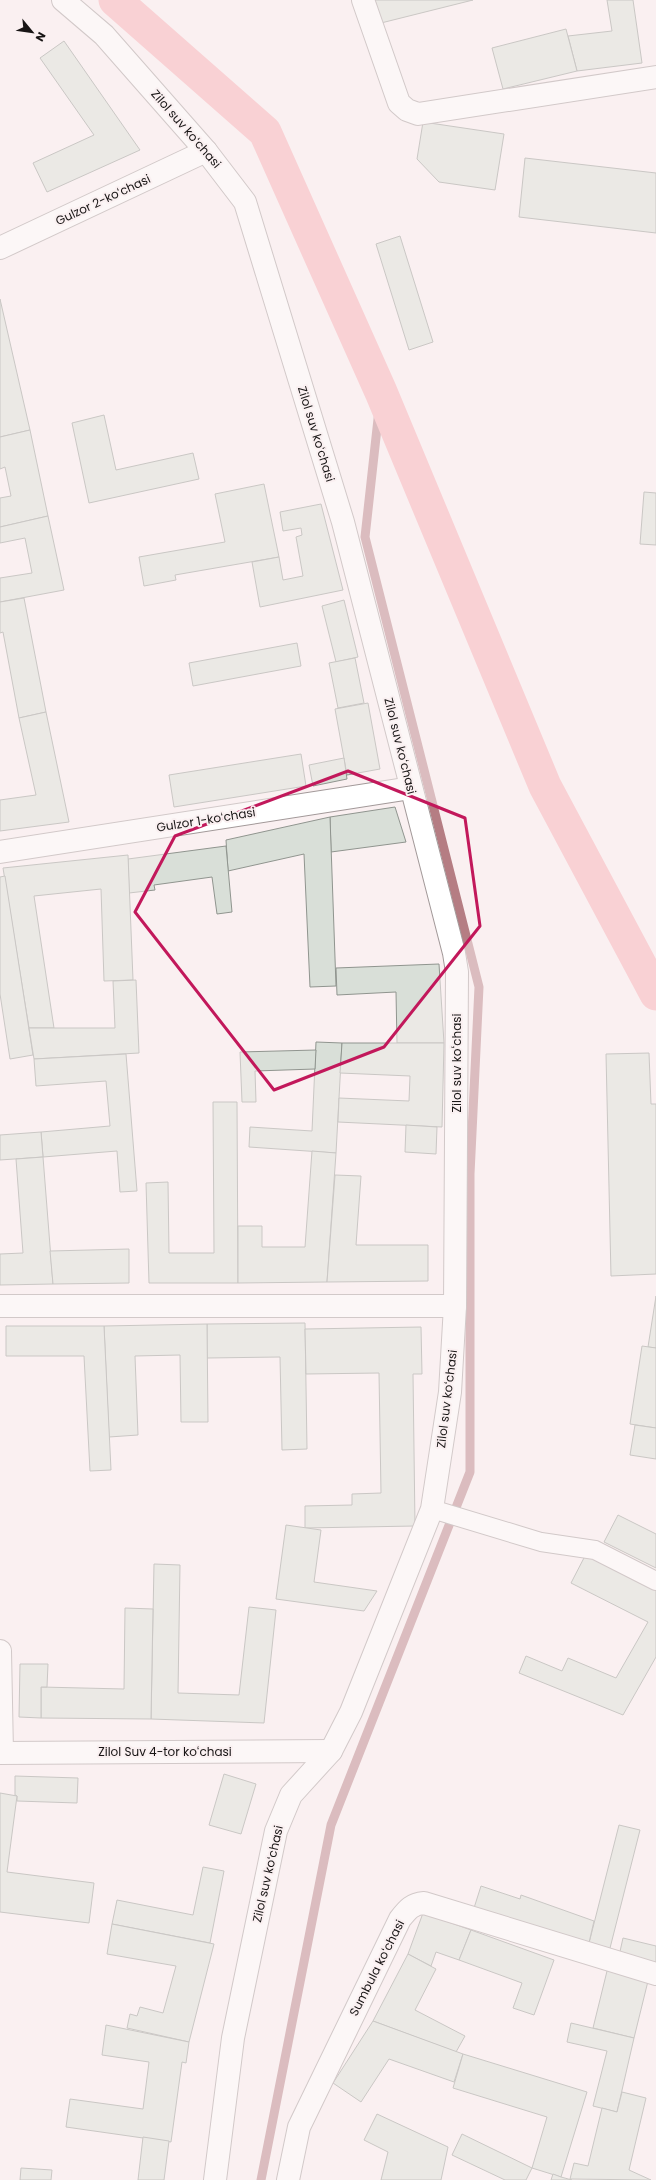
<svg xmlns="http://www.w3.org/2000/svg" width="656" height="2180" font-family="Poppins,sans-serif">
<rect width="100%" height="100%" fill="#faf0f1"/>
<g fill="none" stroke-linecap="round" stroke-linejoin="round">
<path stroke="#b57d83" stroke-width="9" d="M261 2180 331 1825 470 1472V1174L479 987 365 537 381 392"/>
<path stroke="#f8aab2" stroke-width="33" d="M115 0 265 132 381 392 545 786 656 994"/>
</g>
<g fill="#d9dfd8" stroke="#90958f">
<path d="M375 0H473L381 23Z"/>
<path d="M607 0H633L642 63 577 71 568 36 612 31Z"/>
<path d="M566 29 577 71 503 89 492 48Z"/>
<path d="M64 41 140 150 47 192 33 163 94 135 40 58Z"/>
<path d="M423 122 504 134 495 190 439 182 417 159Z"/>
<path d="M525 158 656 173V233L519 217Z"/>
<path d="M400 236 433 342 409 350 376 244Z"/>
<path d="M0 299 30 430 0 437Z"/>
<path d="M104 415 116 470 193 453 199 479 89 503 72 423Z"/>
<path d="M30 430 48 516 0 527V498L11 496 5 467 0 469V437Z"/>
<path d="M264 484 279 557 175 575 176 580 144 586 139 557 225 542 215 494Z"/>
<path d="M644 492 656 493V545L640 544Z"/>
<path d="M321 504 343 590 260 607 252 562 279 557 283 580 303 576 296 537 302 535 301 528 283 531 280 512Z"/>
<path d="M48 516 64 590 0 602V578L32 573 25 538 0 543V527Z"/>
<path d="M24 598 46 712 19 718 3 632 0 633V602Z"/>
<path d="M344 600 358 657 336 662 322 606Z"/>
<path d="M297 643 301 666 193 686 189 663Z"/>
<path d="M355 658 364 703 338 708 329 663Z"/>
<path d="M368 703 380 769 347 775 335 709Z"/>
<path d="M46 712 69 822 0 831V800L36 795 19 718Z"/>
<path d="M301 754 306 786 174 807 169 775Z"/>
<path d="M344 758 347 779 313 786 309 765Z"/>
<path d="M395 807 406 842 331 852 330 817Z"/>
<path d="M330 817 336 986 310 987 304 854 228 871 226 840Z"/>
<path d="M226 846 232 912 217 914 212 877 154 885 155 890 129 893 128 859Z"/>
<path d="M128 855 133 980 104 981 101 889 34 896 54 1028H29L3 868Z"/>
<path d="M5 876 33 1055 10 1059 0 994V877Z"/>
<path d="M439 964 444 1043H397L396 992 337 995 336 968Z"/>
<path d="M136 980 139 1053 34 1059 29 1028H115L113 981Z"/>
<path d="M316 1042 342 1043 336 1153 249 1147 250 1127 312 1131Z"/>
<path d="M342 1043H444L442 1127 338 1122 339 1098 409 1101 410 1076 340 1073Z"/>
<path d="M316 1050 315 1069 255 1071 256 1102H242L240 1052Z"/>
<path d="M649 1053 651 1104H656V1274L611 1276 606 1054Z"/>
<path d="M126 1054 137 1191 120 1192 117 1151 43 1157 41 1132 110 1126 106 1081 36 1086 34 1059Z"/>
<path d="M213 1102H237L238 1283H149L146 1183 168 1182 169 1253H214Z"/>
<path d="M406 1125 437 1127 436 1154 405 1152Z"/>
<path d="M41 1132 43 1157 0 1160V1135Z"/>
<path d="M312 1151 336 1153 327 1282 238 1283V1226H262V1247H305Z"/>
<path d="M43 1157 53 1284 0 1285V1254L23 1253 16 1159Z"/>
<path d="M335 1175 361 1176 356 1245H428V1281L327 1282Z"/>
<path d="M129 1249V1283L53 1284 50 1251Z"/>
<path d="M656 1296V1348L648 1347Z"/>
<path d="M305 1323 307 1449 282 1450 280 1357 207 1358V1324Z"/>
<path d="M207 1324 208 1422H181L180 1355 135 1356 138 1435 109 1437 104 1326Z"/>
<path d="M6 1326H104L111 1470 90 1471 84 1356H6Z"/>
<path d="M421 1327 422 1374H413L415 1526 305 1528V1506L352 1505V1494L381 1493 379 1373 306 1374 305 1329Z"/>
<path d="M642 1346 656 1348V1428L630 1424Z"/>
<path d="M635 1425 656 1428V1459L630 1455Z"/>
<path d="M618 1515 656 1534V1568L604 1542Z"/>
<path d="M286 1525 321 1530 314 1582 377 1591 364 1611 276 1599Z"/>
<path d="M586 1554 656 1590V1657L623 1715 519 1673 526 1656 562 1671 568 1658 616 1678 648 1622 571 1583Z"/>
<path d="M154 1564 180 1565 178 1693 239 1695 249 1607 276 1610 264 1723 151 1719Z"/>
<path d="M125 1608 153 1609 151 1719 41 1718V1687L124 1689Z"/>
<path d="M20 1664H48L47 1687H41V1718L19 1717Z"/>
<path d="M224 1774 256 1784 241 1834 209 1825Z"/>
<path d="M15 1776 78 1778 77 1803 17 1801V1796L15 1795Z"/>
<path d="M0 1793 17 1796 7 1872 94 1883 89 1923 0 1912Z"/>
<path d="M619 1825 640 1830 609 1952 588 1947Z"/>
<path d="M203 1867 224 1871 210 1943 112 1924 117 1900 193 1915Z"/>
<path d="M481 1886 520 1899 521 1895 594 1921 588 1947 474 1908Z"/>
<path d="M423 1913 471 1930 459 1960 436 1952 431 1966 408 1954Z"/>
<path d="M112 1924 214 1944 189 2042 127 2028 130 2014 137 2016 140 2007 163 2013 176 1966 107 1954Z"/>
<path d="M471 1930 554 1960 534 2015 513 2008 522 1983 459 1960Z"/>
<path d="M623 1938 656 1946V1965L619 1956Z"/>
<path d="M408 1954 436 1969 415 2010 465 2036 456 2052 373 2021Z"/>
<path d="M608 1967 649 1977 634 2038 593 2028Z"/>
<path d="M373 2021 463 2054 454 2082 389 2059 361 2102 333 2083Z"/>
<path d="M571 2023 634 2038 617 2112 593 2106 607 2051 567 2042Z"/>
<path d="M106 2025 189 2042 186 2063 182 2062 171 2142 66 2127 70 2099 143 2109 149 2062 102 2055Z"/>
<path d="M463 2054 587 2092 561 2177 532 2168 547 2117 453 2088Z"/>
<path d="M622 2092 646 2098 629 2170 651 2180 570 2179 574 2163 588 2166 602 2108 617 2112Z"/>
<path d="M377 2114 448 2147 441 2180H381L388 2152 364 2140Z"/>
<path d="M462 2134 532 2168 526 2180H505L452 2155Z"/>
<path d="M143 2137 169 2141 164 2180H138Z"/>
<path d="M21 2168 52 2170 51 2180H20Z"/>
<path d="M553 2174 561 2177 572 2180H551Z"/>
</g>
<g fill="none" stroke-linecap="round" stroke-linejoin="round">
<defs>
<path id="service" d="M432 1509 541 1542 595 1550 656 1581"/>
<g id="minor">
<path d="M63 0 104 35 206 151 245 202 343 522 454 953 457 972 455 1306 450 1392 432 1509 351 1712 331 1751 291 1795 276 1831 233 2038 215 2180"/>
<path d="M363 0 399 103 407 110 418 114 656 77"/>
<path d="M0 248 206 151"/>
<path d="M0 852 411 788"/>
<path d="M0 1306H455"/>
<path d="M0 1651 2 1753"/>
<path d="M0 1753 331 1751"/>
<path d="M288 2180 299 2127 400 1919C408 1909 412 1904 424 1903L656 1974"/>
</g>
</defs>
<use href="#service" stroke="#a29999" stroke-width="20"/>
<use href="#minor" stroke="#a29999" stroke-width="24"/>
<use href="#service" stroke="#fff" stroke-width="18"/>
<use href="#minor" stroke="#fff" stroke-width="22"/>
</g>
<path d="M0 0H656V2180H0ZM348 771 465 818 480 926 384 1047 274 1090 135 912 175 836Z" fill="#faf0f1" fill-opacity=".55" fill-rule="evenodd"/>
<path fill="none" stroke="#c2185b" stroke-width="3" stroke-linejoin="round" d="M348 771 465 818 480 926 384 1047 274 1090 135 912 175 836Z"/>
<g text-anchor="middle" stroke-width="4" stroke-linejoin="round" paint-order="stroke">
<g font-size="12" fill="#181515" stroke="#faf0f1">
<text transform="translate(186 129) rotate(49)" y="4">Zilol suv koʻchasi</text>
<text transform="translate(103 200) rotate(-25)" y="4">Gulzor 2-koʻchasi</text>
<text transform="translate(316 434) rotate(73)" y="4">Zilol suv koʻchasi</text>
<text transform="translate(400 746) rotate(76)" y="4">Zilol suv koʻchasi</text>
<text transform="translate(206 820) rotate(-9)" y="4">Gulzor 1-koʻchasi</text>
<text transform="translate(457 1063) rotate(-90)" y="4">Zilol suv koʻchasi</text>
<text transform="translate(447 1399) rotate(-83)" y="4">Zilol suv koʻchasi</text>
<text x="165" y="1756">Zilol Suv 4-tor koʻchasi</text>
<text transform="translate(268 1874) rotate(-77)" y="4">Zilol suv koʻchasi</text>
<text transform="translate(377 1968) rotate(-63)" y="4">Sumbula koʻchasi</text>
</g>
</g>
<g transform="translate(32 32) rotate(119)" stroke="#faf0f1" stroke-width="3" paint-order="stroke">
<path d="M0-3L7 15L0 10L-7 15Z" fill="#181515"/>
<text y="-6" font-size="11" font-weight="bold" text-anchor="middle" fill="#181515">N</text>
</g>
</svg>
